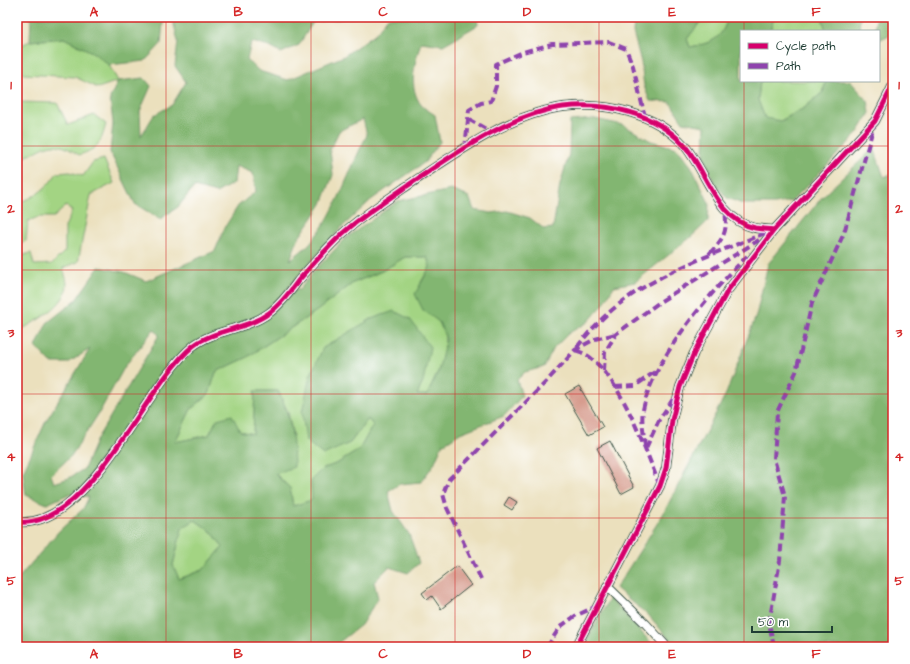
<svg xmlns="http://www.w3.org/2000/svg" width="910" height="664" font-family="'Architects Daughter',sans-serif">
<rect width="100%" height="100%" fill="#fff"/>
<filter id="ink" filterUnits="userSpaceOnUse"><feTurbulence type="fractalNoise" baseFrequency=".025" numOctaves="2"/><feDisplacementMap in="SourceGraphic" scale="8" xChannelSelector="R" yChannelSelector="G"/><feConvolveMatrix kernelMatrix="1 2 1 2 8 2 1 2 1" color-interpolation-filters="sRGB"/></filter>
<filter id="wash" filterUnits="userSpaceOnUse"><feTurbulence type="fractalNoise" baseFrequency=".012" numOctaves="4" result="noise"/><feDisplacementMap in="SourceGraphic" scale="16" xChannelSelector="R" yChannelSelector="G"/><feGaussianBlur stdDeviation="0.9" result="paint"/><feColorMatrix in="noise" values="0 0 0 0 0 0 0 0 0 0 0 0 0 0 0 0 0 1.4 0 .05"/><feComposite in="paint" operator="in"/></filter>
<g filter="url(#wash)">
<rect width="100%" height="100%" fill="#ebe0bd"/>
<g fill="#a3d483" stroke="#61885c">
<path d="M704 17H728C722 40 711 43 690 47L687 39Z"/>
<path d="M774 17H822L826 31H770Z"/>
<path d="M64 38 94 53 109 65 118 81 98 88 75 77 24 74 17 70V47L30 41Z"/>
<path d="M760 81H826L823 92 804 108 780 121 765 119 758 100Z"/>
<path d="M17 102 57 103 68 125 94 115 106 124C101 143 98 149 79 155 48 134 45 151 17 160Z"/>
<path d="M104 159 114 183 91 195 78 262 63 268C64 273 67 279 67 284 67 306 37 320 21 330L17 354V257L31 253 34 265 52 264 65 251V227L72 211 66 206 54 217H39L28 221 26 241 17 245V203C35 198 47 188 57 173L70 172 83 176 93 162Z"/>
<path d="M405 257H427L430 267 421 282 423 310C428 313 434 317 438 321 455 338 436 378 427 395H417L423 382 347 335 323 348 350 443 368 419 373 425 359 450 338 463 322 469 312 500 293 506 290 488 275 473 293 436 288 412 278 391H255L253 434 240 431 217 419 209 435 175 442 191 409 209 394 216 372 246 358 318 310 353 283 382 271Z"/>
<path d="M195 520 212 532 223 547 203 570 179 579 173 565 182 528Z"/>
</g>
<g fill="#82b671" stroke="#507a52" fill-rule="evenodd">
<path d="M31 17H159L163 22 161 44 145 61 109 65 94 53 64 38 30 41Z"/>
<path d="M172 17H356L313 22 299 45 281 53 266 45 251 42 247 60 259 71 288 80 344 56 376 33 388 17H477L478 25 443 45 421 42C415 62 407 88 422 106 425 109 431 112 435 115L440 142 425 162 371 200 341 228 287 289 299 290 317 268 346 238 398 201 451 190 469 197 474 210 491 213 507 211 530 218 544 229 553 228 560 185 569 154 570 121 595 119 623 125 651 141 677 148 691 166 709 203 708 221 691 237 635 282 614 286 603 305 588 322 569 333 554 348 544 367 525 372 517 380 522 396 504 416 460 433 442 445 434 464 421 482 400 484 388 491 393 511 409 534 419 563 408 573 389 567 374 582 378 598 361 625 333 647H17V580L59 531 83 509 89 497 69 494 47 504 26 495 23 472 46 421 90 349 68 363H51L36 347 47 323 76 300 99 267 124 272 146 281 215 251 225 227 238 206 256 191 253 173 236 166 234 183 216 193 194 187 178 207 160 219 135 204 110 152 113 123 110 98 118 81 144 78 151 86 140 111 141 136 154 115 172 105 186 82 175 66 178 41ZM363 119 367 135C349 169 337 213 311 242 305 249 297 254 290 260L298 239 322 204 333 175 330 150 339 131ZM405 257H427L430 267 415 294 423 310 439 322 446 339 438 372 427 395H417L423 382 430 347 410 319 394 311 371 319 323 348 310 376 302 412 306 441 323 455 350 443 368 419 373 425 359 450 338 463 322 469 311 480 312 500 293 506 290 488 275 474 294 467C293 435 292 420 278 391H255L253 434 240 431 232 415 217 419 209 435 175 442 191 409 209 394 216 372 246 358 318 310 353 283 382 271ZM154 329 159 335 97 439 84 469 69 478 54 483 51 475 71 456 99 413 125 366ZM195 520 212 532 223 547 203 570 179 579 173 565 182 528Z"/>
<path d="M635 17H704L687 39 690 47C711 43 722 40 728 17H774L770 31H741V81H760L758 100 765 118 781 121 804 108 823 92 826 81H850L868 101 870 113 857 134 792 201 775 204H743L727 198 714 182 704 156 705 126 683 122 670 102 650 101 644 86 641 62 633 32Z"/>
<path d="M822 17H860L859 31H826Z"/>
<path d="M876 17H891V34L879 40V31H875Z"/>
<path d="M874 148 884 177 893 173V647H676L651 618 616 588 662 516 726 394 756 316 768 264 823 196Z"/>
<path d="M610 598 655 647H583Z"/>
</g>
<g id="blocks">
<g fill="#d39383">
<path d="M579 386 603 427 589 435 565 394Z"/>
<path d="M610 441 634 487 621 494 597 448Z"/>
<path d="M509 497 517 502 512 510 504 505Z"/>
<path d="M457 566 471 585 441 609 432 596 427 600 422 593Z"/>
</g>
</g>
</g>
<g filter="url(#ink)">
<use href="#blocks" fill-opacity="0" stroke="#3e5549" stroke-width="1"/>
<g fill="none" stroke-linecap="round" stroke-linejoin="round">
<defs>
<g id="minor">
<path d="M17 522C89 530 144 386 193 346 215 329 246 330 269 313 280 305 290 292 298 281 312 265 326 249 341 235 360 217 383 203 404 188 449 158 508 114 563 107 605 102 654 112 684 145 706 170 717 220 755 228 761 229 768 229 774 230"/>
<path d="M607 586 646 624 667 647"/>
<path d="M576 647 660 486 666 468 672 420 680 387 694 353 728 290 774 230 875 121 893 85"/>
</g>
</defs>
<use href="#minor" stroke="#3e5549" stroke-width="10"/>
<use href="#minor" stroke="#fff" stroke-width="8"/>
<g stroke="#8e44ad" stroke-width="4" stroke-dasharray="8 4" stroke-linecap="butt">
<path d="M468 119 493 133"/>
<path d="M465 149 469 110 481 103 491 101 496 86V64L523 52 552 44 609 42 626 49 633 66 645 117"/>
<path d="M709 254C724 238 728 232 725 210"/>
<path d="M604 371 605 352 616 334 661 301 759 240"/>
<path d="M615 387 635 386 656 371"/>
<path d="M645 446C644 435 641 421 643 410 653 357 712 291 750 253"/>
<path d="M646 448 659 420 675 396"/>
<path d="M660 486C643 445 625 387 591 358 587 354 580 352 575 350 625 281 695 262 770 231"/>
<path d="M481 579 447 508 443 494 449 479 546 382 575 350 595 339 616 334"/>
<path d="M547 647 560 627 575 616 597 606"/>
<path d="M774 647 769 623 780 561 785 496 774 459 777 412 796 372 812 303 844 233 874 125"/>
</g>
<defs>
<g id="cycleway">
<path d="M17 522C89 530 144 386 193 346 215 329 246 330 269 313 280 305 290 292 298 281 312 265 326 249 341 235 360 217 383 203 404 188 449 158 508 114 563 107 605 102 654 112 684 145 706 170 717 220 755 228 761 229 768 229 774 230"/>
<path d="M576 647 660 486 666 468 672 420 680 387 694 353 728 290 774 230 875 121 893 85"/>
</g>
</defs>
<use href="#cycleway" stroke="#fff" stroke-width="8"/>
<use href="#cycleway" stroke="#d6006c" stroke-width="5"/>
</g>
</g>
<path fill="none" stroke="#d62828" stroke-width="1" stroke-opacity="0.55" d="M166 17V647M311 17V647M455 17V647M599 17V647M744 17V31M744 81V647M17 146H893M17 270H893M17 394H893M17 518H893"/>
<rect width="910" height="664" fill="none" stroke="#fff" stroke-width="44"/>
<rect x="740" y="30" width="140" height="52" fill="#ffffff" stroke="#a5b1ae"/>
<rect x="748" y="43" width="20" height="6" fill="#d6006c" stroke="#a5b1ae"/>
<text x="776" y="50" font-size="12" fill="#1f3d34">Cycle path</text>
<rect x="748" y="63" width="20" height="6" fill="#8e44ad" stroke="#a5b1ae"/>
<text x="776" y="70" font-size="12" fill="#1f3d34">Path</text>
<path d="M752 626v6h80v-6" fill="none" stroke="#1f3d34" stroke-width="2"/>
<text x="758" y="626" font-size="12" fill="#1f3d34" stroke="#ffffff" stroke-width="3" paint-order="stroke">50 m</text>
<rect x="22" y="22" width="866" height="620" fill="none" stroke="#d62828" stroke-width="1.5"/>
<g font-size="13" text-anchor="middle" font-weight="bold" fill="#d62828">
<text x="94" y="16">A</text>
<text x="238" y="16">B</text>
<text x="383" y="16">C</text>
<text x="527" y="16">D</text>
<text x="672" y="16">E</text>
<text x="816" y="16">F</text>
<text x="11" y="89">1</text>
<text x="899" y="89">1</text>
<text x="11" y="213">2</text>
<text x="899" y="213">2</text>
<text x="11" y="337">3</text>
<text x="899" y="337">3</text>
<text x="11" y="461">4</text>
<text x="899" y="461">4</text>
<text x="11" y="585">5</text>
<text x="899" y="585">5</text>
<text x="94" y="658">A</text>
<text x="238" y="658">B</text>
<text x="383" y="658">C</text>
<text x="527" y="658">D</text>
<text x="672" y="658">E</text>
<text x="816" y="658">F</text>
</g>
</svg>
